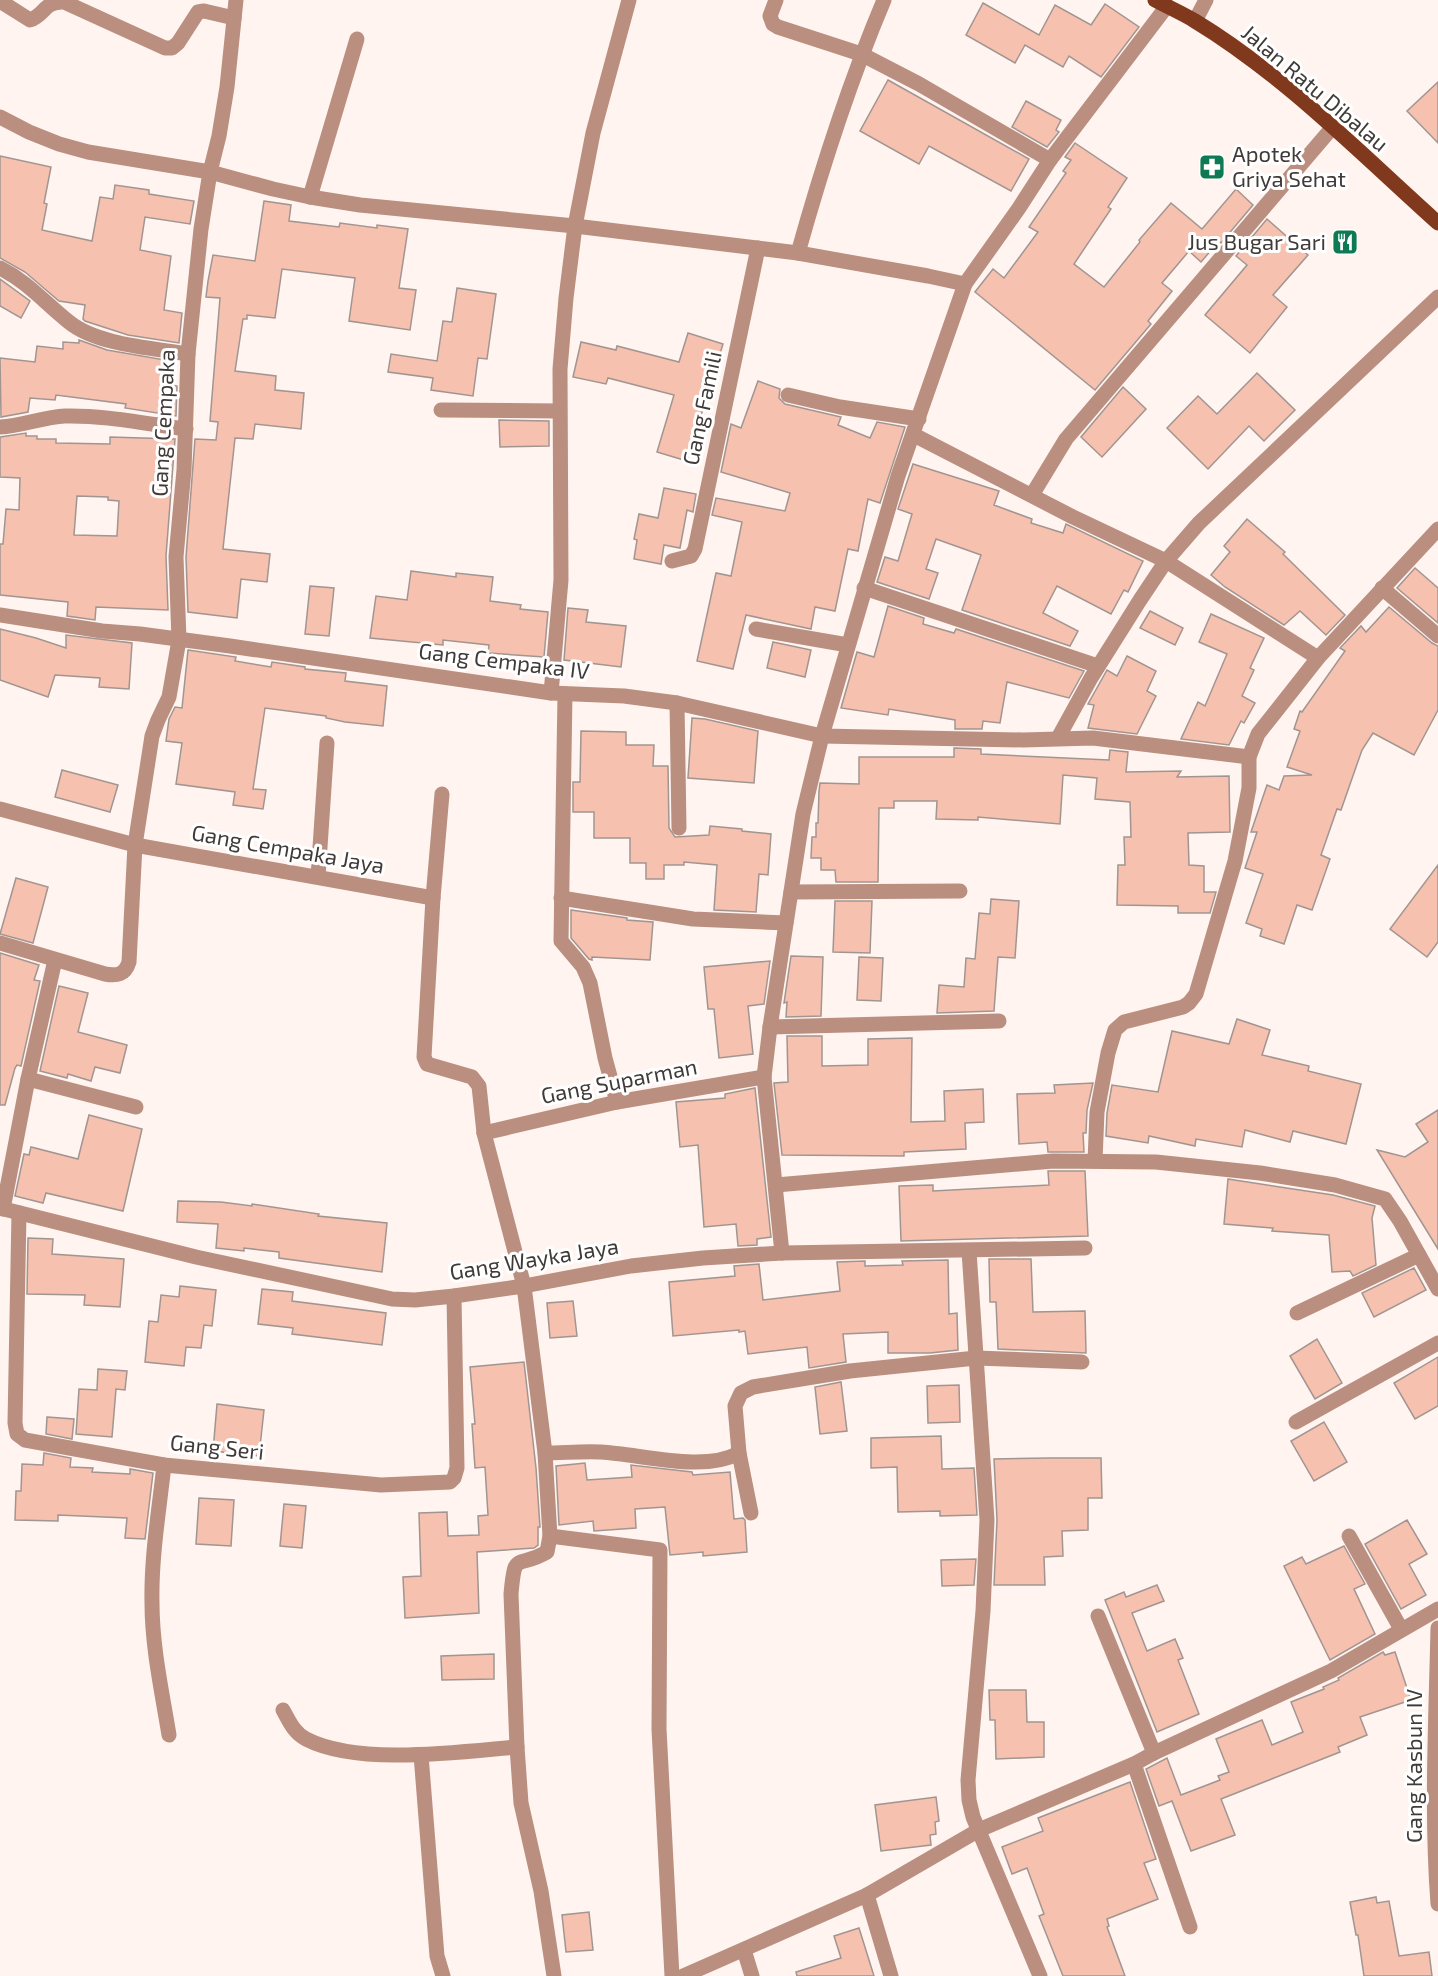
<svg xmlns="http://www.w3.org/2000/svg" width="1438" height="1976" font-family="'Exo 2',sans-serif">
<rect width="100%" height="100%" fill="#fff4f0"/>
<g fill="#f6c1ae" stroke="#a29591" stroke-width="1.5" fill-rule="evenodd">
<path d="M983 3 1039 35 1055 5 1091 25 1105 4 1139 27 1101 77 1069 56 1063 67 1025 45 1015 63 966 35Z"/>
<path d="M888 80 1029 159 1011 191 929 146 919 164 860 131Z"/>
<path d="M1438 82V143L1407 111Z"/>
<path d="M1026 101 1061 120 1056 130 1059 132 1047 147 1012 127Z"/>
<path d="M1075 143 1127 178 1108 207 1111 209 1074 264 1104 287 1140 242 1139 240 1171 203 1202 229 1236 189 1253 205 1221 243 1219 241 1201 262 1189 251 1162 283 1172 291 1148 321 1151 324 1095 390 975 292 993 269 1004 278 1038 232 1029 227 1066 173 1063 171 1071 160 1065 157Z"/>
<path d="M0 156 51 167 44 203 47 204 42 230 92 241 100 197 113 199 115 185 149 190V194L194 201 190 224 145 217 140 250 171 256 164 310 182 313 179 343 128 335 85 321 83 319 85 305 59 301 25 272 0 258Z"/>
<path d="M264 201 291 205 289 221 339 227 340 223 377 228V225L408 229 399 288 416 290 410 330 349 321 355 278 282 269 275 318 247 315V319H243L235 371 276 376 275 390 304 393 301 429 255 424 253 439 235 438 223 549 270 554 267 582 241 579 237 618 188 612 186 557 195 439 216 440 218 422 210 421 220 298 206 297 208 281 213 255 255 261Z"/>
<path d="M1267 219 1308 255 1273 295 1287 307 1250 353 1205 315 1247 265 1236 256Z"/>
<path d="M0 279 30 301 21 318 0 306Z"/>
<path d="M457 288 496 294 487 359 478 358 473 396 431 390 433 378 388 372 391 354 437 361 443 321 452 322Z"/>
<path d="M688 333 723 344 687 461 657 452 674 395 608 378 606 384 573 377 581 342 616 350 617 346 679 362Z"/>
<path d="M79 340 107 350 171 361 168 384 177 386 176 416 125 408 126 404 56 395 55 400 30 398 28 412 1 417 0 358 35 362 37 346 63 349V342L79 343Z"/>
<path d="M1257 373 1295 410 1264 441 1249 426 1208 469 1167 428 1198 396 1217 414Z"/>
<path d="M758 381 780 389 779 398 785 404 841 417 838 425 870 438 877 422 905 427 880 503 868 499 858 551 848 549 835 611 815 607 811 629 746 615 733 669 697 661 716 573 731 576 742 522 712 515 716 498 785 511 790 493 721 472 731 424 741 428Z"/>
<path d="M1123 387 1146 409 1102 457 1081 437Z"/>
<path d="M499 420 549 421V446L500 447Z"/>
<path d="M26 433V436H37V439H56V443L110 444V437L175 439 166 556 168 610 96 607 95 620 67 616 68 602 0 595V544H3L6 509 19 510 20 478 0 477V437ZM77 496 108 497V500L119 501 117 536 74 535Z"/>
<path d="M913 464 999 491 994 505 1032 519 1031 523 1063 533 1066 524 1143 561 1128 592 1124 590 1111 614 1057 586 1043 613 1078 631 1070 646 962 610 981 555 936 539 926 569 938 573 929 599 877 582 885 557 898 561 912 514 898 509Z"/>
<path d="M664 488 696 494 693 512 687 510 680 548 664 545 661 564 634 559 637 540 634 539 639 514 658 518Z"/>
<path d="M1247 519 1285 552 1283 554 1345 615 1326 635 1300 611 1284 625 1225 587 1211 575 1230 552 1224 546Z"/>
<path d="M1415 568 1438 588V623L1397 588Z"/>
<path d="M411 571 456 577V573L493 577 490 601 521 605 520 609 548 612 544 657 488 653 489 645 443 640V645L370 638 376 596 407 600Z"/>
<path d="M310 586 334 588 329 636 305 634Z"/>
<path d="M888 606 924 618 923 624 954 633 956 629 1084 671 1069 698 1007 682 1000 723 983 721 982 729H955V720L889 709 888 715 841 708 857 652 874 657Z"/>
<path d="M1389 607 1432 643 1438 646V710L1414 755 1373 733 1362 750 1341 810 1337 809 1321 855 1330 859 1312 910 1297 905 1284 944 1260 936 1262 929 1246 923 1263 874 1245 868 1257 832H1251L1267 785 1279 790 1284 776 1312 775 1287 767 1300 731 1294 729 1300 711 1302 712 1345 651 1340 648 1361 626 1366 632Z"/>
<path d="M568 608 588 610 586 622 626 626 621 667 564 660Z"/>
<path d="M1150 611 1183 628 1175 645 1140 628Z"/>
<path d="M1211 614 1264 638 1250 668 1254 670 1242 696 1255 703 1244 723 1241 721 1229 745 1181 739 1198 702 1205 706 1227 654 1199 642Z"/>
<path d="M0 629 36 638 66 648V635L132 643 129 689 99 687 100 678 55 675 48 697 0 680Z"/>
<path d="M773 642 811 650 805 677 767 668Z"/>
<path d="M188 650 236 657 235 661 271 667 272 662 305 667V669L346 673 345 681 387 686 383 726 345 722 326 718V716L265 708 253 789 266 790 263 809 233 805 235 792 176 784 182 743 166 741 169 719 175 707 182 708Z"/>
<path d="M1127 656 1156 671 1147 691 1156 696 1137 734 1088 728 1094 705 1088 704 1107 670 1117 676Z"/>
<path d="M692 718 705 719 758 731 754 783 688 778Z"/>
<path d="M581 731 626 732V745H654L653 766H668L669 828 675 837 709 835 710 826 742 829V831L771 834 768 875 759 874 756 912 714 910 717 865 684 862V865H664V879H646V863H630V838H594V812H573V782H580Z"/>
<path d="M954 748 981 749V754L1109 760 1110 750 1128 752 1126 772 1181 771 1177 777 1229 776 1230 832 1188 833 1189 865 1204 866V892H1216L1210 913H1178V906L1117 905 1118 865H1125L1124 837H1131L1130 802 1095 799 1097 778 1063 775 1060 824 978 817V820L936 819 937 801H894V808H879L878 882H836L835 870H821V858H811L812 837H816V823H818L819 791 820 783 859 784V757H954Z"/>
<path d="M62 770 118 785 110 812 55 797Z"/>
<path d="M1438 865V942L1427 957 1390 929Z"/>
<path d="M16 878 48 887 33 943 0 934Z"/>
<path d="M991 899 1019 901 1015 958 998 957 994 1011 937 1013 939 985 964 987 966 958 975 959 979 913 990 914Z"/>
<path d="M835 901H872L870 953 833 952Z"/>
<path d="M571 910 627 918V920L653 922 650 960 592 957V960L589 959 571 938Z"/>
<path d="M0 953 39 965 34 980 40 981 21 1066 17 1065 15 1068 5 1105H0Z"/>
<path d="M791 956 823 957 821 1016 786 1017 787 1002 784 1003Z"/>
<path d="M859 957 883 958 881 1001 857 1000Z"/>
<path d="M770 961 764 1004 748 1006 753 1054 719 1058 714 1009H708L704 967Z"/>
<path d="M59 986 88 993 78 1032 127 1045 120 1073 95 1067 91 1081 68 1074 67 1078 40 1071Z"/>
<path d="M1237 1019 1270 1030 1262 1055 1309 1066 1308 1071 1361 1084 1346 1144 1293 1131 1290 1142 1245 1130 1242 1147 1196 1139 1195 1146 1149 1136 1148 1143 1106 1136 1107 1113 1112 1085 1158 1092 1172 1031 1229 1044Z"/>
<path d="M787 1036H822V1066L868 1065V1039L912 1038 911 1122 945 1121 944 1091 983 1089 984 1122 965 1123 966 1149 904 1152V1156L782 1155 774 1083 788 1082Z"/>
<path d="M1093 1083 1087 1110 1086 1133H1083L1084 1152H1048L1047 1142 1019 1144 1017 1094 1055 1093 1054 1085Z"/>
<path d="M755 1088 771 1237 757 1239V1245L738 1246 736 1224 704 1227 698 1145 680 1147 676 1102 725 1098V1094Z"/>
<path d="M1438 1110V1249L1377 1150 1405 1157 1428 1142 1416 1124Z"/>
<path d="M89 1115 142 1129 123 1211 46 1193 43 1203 15 1196 24 1154 29 1155 31 1147 78 1159Z"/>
<path d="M1048 1171H1085L1088 1236 901 1241 899 1186 933 1185V1191L1049 1185Z"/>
<path d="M1228 1179 1333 1195 1375 1206 1372 1218 1376 1265 1353 1276 1350 1271 1332 1272 1329 1235 1272 1231 1273 1228 1224 1224Z"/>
<path d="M178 1201 221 1202 252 1206V1204L319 1214 318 1216 387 1223 382 1272 279 1258V1252L244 1248V1251L216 1248 218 1224 177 1222Z"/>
<path d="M28 1238 53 1239 52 1254 124 1259 120 1307 84 1305 85 1295 27 1294Z"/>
<path d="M989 1259H1031L1033 1312 1085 1311 1086 1353 998 1349 996 1302H990Z"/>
<path d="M948 1260 949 1314 957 1313 958 1350 930 1353H888V1332L843 1334 846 1362 809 1368 807 1347 748 1354 745 1331 739 1332V1330L673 1336 669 1282 735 1276 734 1266 759 1264 763 1300 840 1291 837 1262 865 1261V1266L903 1265 902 1261Z"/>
<path d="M1414 1268 1426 1290 1374 1317 1362 1293Z"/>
<path d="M180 1286 216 1290 212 1326 204 1325 201 1348 186 1347 184 1366 145 1362 149 1321 158 1322 161 1295 179 1297Z"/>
<path d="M262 1289 293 1292 292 1301 386 1313 382 1345 292 1334 293 1328 258 1324Z"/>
<path d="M573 1301 577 1336 550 1338 547 1303Z"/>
<path d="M1317 1339 1342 1383 1315 1399 1290 1356Z"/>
<path d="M1438 1357V1406L1415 1419 1394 1383Z"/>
<path d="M524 1362 536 1468 540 1527H538V1545L534 1548 477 1552 479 1613 405 1618 403 1577 421 1576 419 1513 447 1512 448 1536 479 1535 478 1516 488 1515 485 1467 475 1468 472 1424H475L470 1367Z"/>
<path d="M98 1369 127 1371 125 1390 116 1389 112 1437 76 1434 79 1389 97 1390Z"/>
<path d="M841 1382 847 1431 820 1434 815 1387Z"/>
<path d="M959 1385 960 1422 928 1423 927 1386Z"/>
<path d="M217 1404 264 1410 259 1456 213 1451Z"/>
<path d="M47 1417 74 1419 72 1439 46 1434Z"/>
<path d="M1324 1422 1347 1462 1314 1481 1291 1441Z"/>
<path d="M941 1436 942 1469 974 1468 977 1515 940 1516V1511L898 1512 897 1467 871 1468V1438Z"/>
<path d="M44 1453 71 1458 70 1467 93 1468 92 1472 130 1474V1469L153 1473 145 1539 125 1538 127 1518 58 1515V1521L15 1520 16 1491H21L22 1464 43 1465Z"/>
<path d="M1050 1458H1101L1102 1498H1088V1530L1062 1531 1063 1556 1044 1557 1045 1585H994L997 1520 994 1459Z"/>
<path d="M585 1463 587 1480 632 1477 631 1465 692 1472 693 1475 730 1472 734 1519 743 1518 745 1520 747 1552 703 1556V1552L670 1555 665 1507 635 1509 636 1528 594 1531 593 1521 559 1525 556 1466Z"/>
<path d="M199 1498 234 1500 231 1546 196 1544Z"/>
<path d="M284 1504 306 1506 302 1548 280 1546Z"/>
<path d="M1407 1520 1427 1554 1409 1564 1426 1595 1401 1609 1365 1544Z"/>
<path d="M1344 1546 1365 1584 1354 1589 1375 1634 1330 1660 1284 1566 1302 1557 1306 1564Z"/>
<path d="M976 1559 974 1585 942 1586 941 1560Z"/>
<path d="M1157 1585 1164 1601 1132 1613 1147 1651 1175 1639 1183 1658 1178 1660 1199 1714 1157 1732 1105 1600 1124 1592 1126 1597Z"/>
<path d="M1383 1652 1385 1655 1395 1652 1411 1700 1360 1717 1367 1735 1338 1747 1340 1752 1221 1799 1235 1835 1191 1851 1172 1801 1159 1806 1146 1769 1167 1758 1181 1795 1220 1780 1218 1776 1229 1772 1216 1739 1262 1720 1272 1745 1303 1732 1291 1702 1324 1689 1323 1687 1339 1680 1338 1678Z"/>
<path d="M494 1654V1679L442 1680 441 1656Z"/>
<path d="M989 1690H1026L1027 1722H1044V1757L996 1759 995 1720H990Z"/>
<path d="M1130 1782 1156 1859 1144 1863 1158 1899 1107 1919 1109 1926 1107 1927 1125 1976H1063L1039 1916 1044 1914 1027 1868 1012 1874 1002 1847 1043 1831 1038 1818Z"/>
<path d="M936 1797 939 1821 935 1822 936 1834 930 1835 931 1845 881 1851 875 1805Z"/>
<path d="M1376 1897 1377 1903 1389 1901 1399 1956 1429 1952 1432 1976H1364L1358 1935H1356L1350 1902Z"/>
<path d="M589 1912 593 1950 566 1952 562 1915Z"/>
<path d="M859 1928 874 1976H797L796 1972 841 1958 834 1936Z"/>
</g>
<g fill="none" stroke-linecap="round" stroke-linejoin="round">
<g stroke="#ba8f80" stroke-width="15">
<path d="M776 0 770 16 773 24 778 27 861 54 919 84 1050 160"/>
<path d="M0 1 30 20C45 15 44 1 64 2L165 48H172L178 43 198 12 204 11 234 18"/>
<path d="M1195 21 1206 0"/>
<path d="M0 117 29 132 59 144 88 152 210 172 273 189 310 197 360 205 575 226 798 253 928 276 965 284"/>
<path d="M310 197 357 39"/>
<path d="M798 253C822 167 849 83 884 0"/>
<path d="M0 268C28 282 45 303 69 322 97 345 153 348 188 354"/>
<path d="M788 395 840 407 919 419"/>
<path d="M441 410 559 411"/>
<path d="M0 427C22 426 43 417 65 416 105 415 146 424 186 429"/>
<path d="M914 435 1073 517 1166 561 1318 658"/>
<path d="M1032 495 1066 439 1332 128"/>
<path d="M672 561 691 556 695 549 758 248"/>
<path d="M864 588 1098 666"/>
<path d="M1382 588 1438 636"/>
<path d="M0 615 102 631 140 634 230 646 551 693 624 696 677 703 822 736 1023 740 1093 738 1249 757"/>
<path d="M756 629 848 645"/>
<path d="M551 693 561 580 560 369 566 298 575 226 593 133 629 0"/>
<path d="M565 694 561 941 583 967 590 983 605 1058 617 1102"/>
<path d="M677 703 679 828"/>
<path d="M1058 738 1091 678 1140 600 1166 561 1199 523 1438 297"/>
<path d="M442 794 433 898 424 1057 427 1064 472 1077 479 1086 484 1133 524 1286 545 1453 550 1536 547 1552C516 1570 515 1549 511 1594L517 1747 521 1803 541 1891 554 1976"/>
<path d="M0 809 135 845 433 898"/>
<path d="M318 877 327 743"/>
<path d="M791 892 960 891"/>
<path d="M561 898 693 919 786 923"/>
<path d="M0 943 105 974C117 976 125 975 129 962L135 845 152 736 158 720 169 697 179 640 176 557 184 470 188 354 201 229 210 172 219 136 227 87 236 0"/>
<path d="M770 1027 999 1021"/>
<path d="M28 1079 136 1107"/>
<path d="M484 1133 617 1102 764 1077"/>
<path d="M1095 1161 1097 1112 1108 1053 1115 1030 1124 1022 1183 1007 1189 1003 1196 994 1235 861 1249 788V757L1258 734 1318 658 1438 529"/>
<path d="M776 1185 1053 1161 1156 1162 1260 1173 1335 1185 1385 1199 1400 1221 1438 1289"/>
<path d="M0 1208 196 1257 392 1299 415 1300 454 1296 524 1286 631 1266 703 1258 782 1253 1085 1248"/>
<path d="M3 1209 28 1079 55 960"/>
<path d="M19 1213 15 1423 17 1434 25 1440 164 1465 381 1485 450 1482 454 1478 457 1468 454 1296"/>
<path d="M969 1251 987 1520 983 1611 968 1780 969 1800 973 1817 1040 1976"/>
<path d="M782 1253 764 1077 770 1027 803 814 822 736 898 476 965 284 1019 208 1050 160 1167 6"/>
<path d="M1297 1313 1419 1255"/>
<path d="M1296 1422 1438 1343"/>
<path d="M545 1453C563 1453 582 1451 601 1452 641 1454 703 1473 739 1453L735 1406 741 1393 753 1387 850 1371 976 1358 1082 1362"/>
<path d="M739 1453 751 1513"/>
<path d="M164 1465C159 1511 151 1557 152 1603 152 1647 162 1692 169 1735"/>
<path d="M550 1536 660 1550 659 1729 672 1976"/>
<path d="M1349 1536 1401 1629"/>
<path d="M1098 1616 1154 1753"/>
<path d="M1438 1628C1436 1720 1431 1813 1438 1904"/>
<path d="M283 1710C289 1721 294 1733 306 1739 358 1766 459 1752 517 1747"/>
<path d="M421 1755 437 1956 443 1976"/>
<path d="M1134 1764 1190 1927"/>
<path d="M867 1895 891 1976"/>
<path d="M744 1950 752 1976"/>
<path d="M683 1976 867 1895 979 1830 1134 1764 1154 1753 1331 1671 1438 1609"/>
</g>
<path stroke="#80391c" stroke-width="15" d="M1155 0C1168 7 1182 13 1195 21 1284 75 1361 154 1438 223"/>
</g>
<defs>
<symbol id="pharmacy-square" viewBox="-11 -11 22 22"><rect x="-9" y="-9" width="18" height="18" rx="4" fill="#0d7a54" stroke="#fff"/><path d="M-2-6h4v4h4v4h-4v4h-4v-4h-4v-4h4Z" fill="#fff"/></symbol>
<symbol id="restaurant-square" viewBox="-11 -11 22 22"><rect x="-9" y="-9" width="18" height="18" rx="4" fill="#0d7a54" stroke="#fff"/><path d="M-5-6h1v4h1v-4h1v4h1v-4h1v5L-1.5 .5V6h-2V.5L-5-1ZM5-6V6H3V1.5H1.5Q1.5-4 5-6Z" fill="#fff"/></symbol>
</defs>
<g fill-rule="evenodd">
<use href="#pharmacy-square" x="1197" y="152" width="30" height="30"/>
<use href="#restaurant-square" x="1330" y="227" width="30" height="30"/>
</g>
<g text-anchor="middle" stroke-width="6" stroke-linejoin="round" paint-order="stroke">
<g font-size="22" fill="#403b39" stroke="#fff">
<text transform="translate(1315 88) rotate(40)" y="8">Jalan Ratu Dibalau</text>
<text transform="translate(702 408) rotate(-78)" y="8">Gang Famili</text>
<text transform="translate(163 423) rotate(-87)" y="8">Gang Cempaka</text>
<text transform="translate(504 661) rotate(7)" y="8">Gang Cempaka IV</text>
<text transform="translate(288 849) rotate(10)" y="8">Gang Cempaka Jaya</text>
<text transform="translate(619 1081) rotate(-11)" y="8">Gang Suparman</text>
<text transform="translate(534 1259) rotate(-9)" y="8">Gang Wayka Jaya</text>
<text transform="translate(217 1447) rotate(6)" y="8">Gang Seri</text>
<text transform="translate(1414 1766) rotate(-90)" y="8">Gang Kasbun IV</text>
</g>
<g font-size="22" fill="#403b39" stroke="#fff" text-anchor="start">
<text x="1232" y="162">Apotek<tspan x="1232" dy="25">Griya Sehat</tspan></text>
<text x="1326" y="250" text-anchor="end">Jus Bugar Sari</text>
</g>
</g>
</svg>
